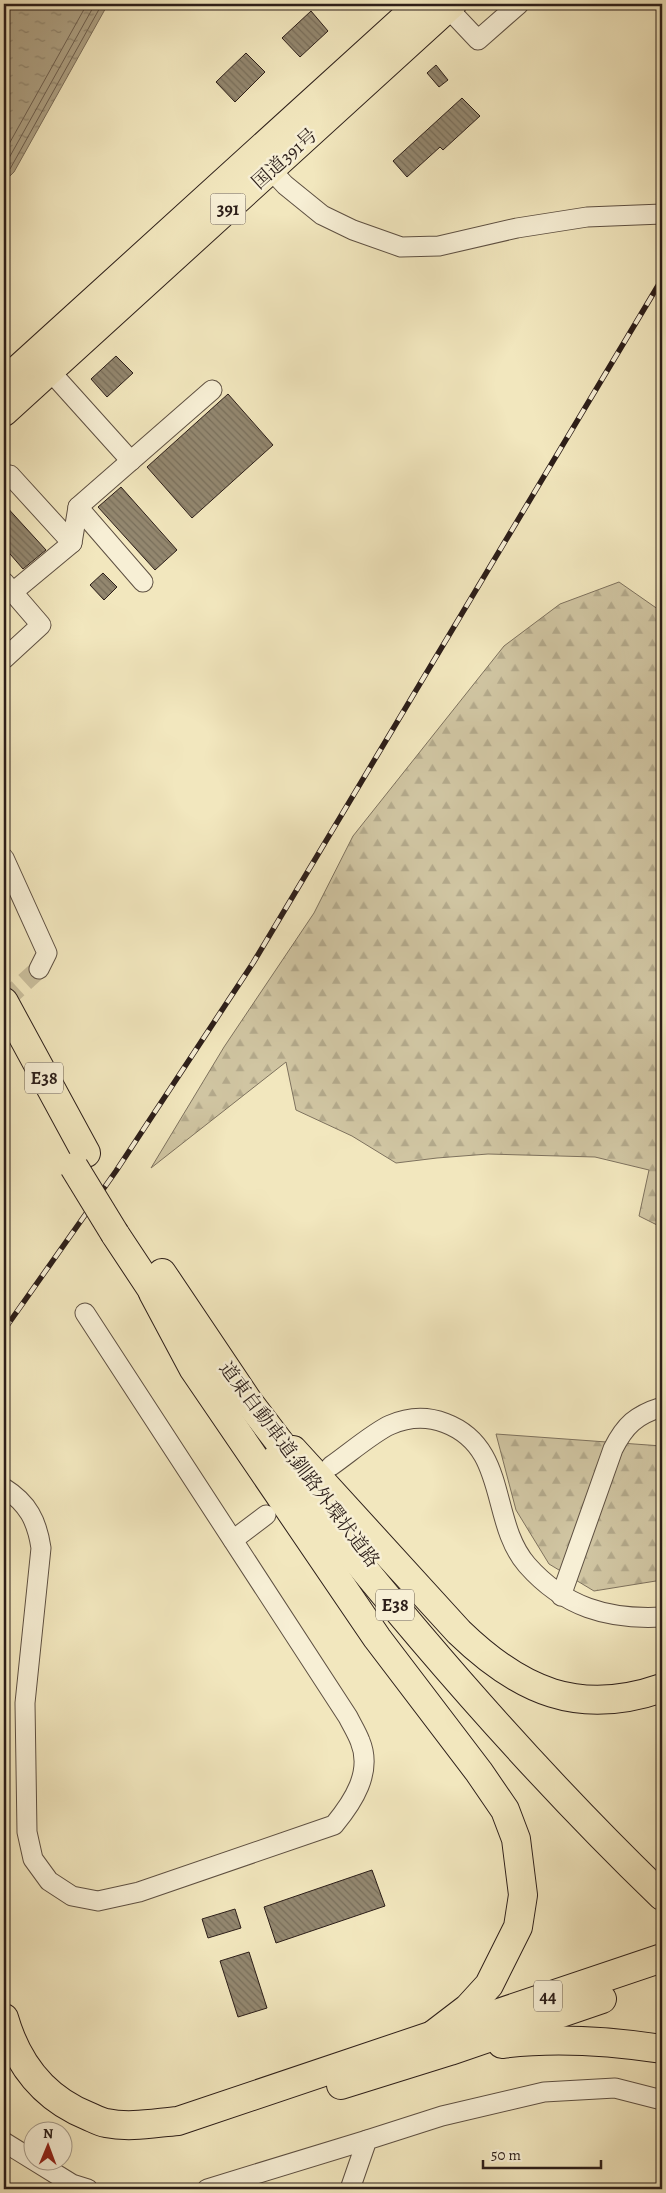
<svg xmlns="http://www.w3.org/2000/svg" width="666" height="2193" font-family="Alegreya,'Noto Serif JP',serif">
<defs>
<pattern id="forest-firs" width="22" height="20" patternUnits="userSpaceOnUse" patternTransform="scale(1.25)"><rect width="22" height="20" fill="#d0c5a2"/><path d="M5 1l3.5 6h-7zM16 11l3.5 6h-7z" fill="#b3a98b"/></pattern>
<pattern id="water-ripples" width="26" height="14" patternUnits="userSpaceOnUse" patternTransform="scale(1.25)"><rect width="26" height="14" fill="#afa386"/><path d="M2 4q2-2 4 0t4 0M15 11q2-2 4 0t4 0" fill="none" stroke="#8f846d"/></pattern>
<pattern id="building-back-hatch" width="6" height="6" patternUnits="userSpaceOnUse" patternTransform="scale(1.25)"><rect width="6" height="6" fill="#93876f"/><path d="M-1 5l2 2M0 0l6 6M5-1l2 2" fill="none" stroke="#786e5a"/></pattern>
</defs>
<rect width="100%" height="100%" fill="#f2e7be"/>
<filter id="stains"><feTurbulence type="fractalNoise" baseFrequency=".004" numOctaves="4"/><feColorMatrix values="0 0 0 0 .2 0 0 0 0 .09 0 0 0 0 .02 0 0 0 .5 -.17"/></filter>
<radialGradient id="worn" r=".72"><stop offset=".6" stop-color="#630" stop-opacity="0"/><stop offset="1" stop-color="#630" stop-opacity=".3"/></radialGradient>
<g fill="url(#forest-firs)" stroke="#7e725e">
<path d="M619 582 662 612V1225H657L639 1216 649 1170 595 1157 488 1154 437 1158 396 1163 352 1136 296 1110 286 1062 151 1168 224 1047 314 913 353 836 504 646 560 604Z"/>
<path d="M496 1434 662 1446V1580L594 1591 549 1564 516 1510Z"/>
</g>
<path fill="url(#water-ripples)" stroke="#7b6e5a" d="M4 4H108L14 172 4 182Z"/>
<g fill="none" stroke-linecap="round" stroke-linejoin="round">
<g stroke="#6e6050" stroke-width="1">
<path d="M4 153 87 4"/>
<path d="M4 167 95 4"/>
<path d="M4 175 10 169 102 4"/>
</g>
</g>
<g fill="url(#building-back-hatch)" stroke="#2c1e19">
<path d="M311 11 328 31 300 57 282 38Z"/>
<path d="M246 53 265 72 235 102 216 82Z"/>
<path d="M436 65 448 80 439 87 427 73Z"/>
<path d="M462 98 480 116 443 150 440 147 407 177 393 161Z"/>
<path d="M116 356 133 373 107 397 91 379Z"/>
<path d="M228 394 273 445 192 518 147 467Z"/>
<path d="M121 487 177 550 155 570 98 507Z"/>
<path d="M4 504 46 550 23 569 4 547Z"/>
<path d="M103 573 117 587 104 600 90 585Z"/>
<path d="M372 1870 385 1906 276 1943 264 1907Z"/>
<path d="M235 1909 241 1928 208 1938 202 1919Z"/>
<path d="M249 1952 267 2008 238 2017 220 1961Z"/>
</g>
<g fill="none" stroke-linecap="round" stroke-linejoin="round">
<path stroke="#cabf9d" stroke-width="19" stroke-dasharray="19 9" stroke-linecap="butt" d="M4 1001 39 969"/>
<defs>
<g id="minor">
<path d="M444 4 478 40 519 4"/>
<path d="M262 160 285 185 322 215 353 230 401 247 439 246 517 228 587 217 662 214"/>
<path d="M50 371 131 461"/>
<path d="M10 475 72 543"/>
<path d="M78 507 143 582"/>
<path d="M4 582 41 625 4 659"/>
<path d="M13 592 72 543 78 507 212 390"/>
<path d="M4 858 47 953 39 969"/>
<path d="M331 1466C347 1455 374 1432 390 1425 408 1417 427 1416 445 1423 509 1447 489 1521 527 1565 564 1607 608 1620 662 1617"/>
<path d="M4 1488C28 1503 37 1521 41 1548L25 1703 27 1832 33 1859 49 1881 72 1896 98 1901 139 1892 334 1825C353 1802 373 1772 360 1741 357 1733 352 1725 348 1717L85 1313"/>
<path d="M233 1540 266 1515"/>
<path d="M561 1596 613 1449C625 1425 636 1415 662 1407"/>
<path d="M4 2142 72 2184 88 2189"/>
<path d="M207 2189 367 2140"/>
<path d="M350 2189 367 2140 442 2116 544 2092 615 2088 662 2100"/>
</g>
<g id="highway">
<path d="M4 382 420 4"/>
<path d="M4 412 452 4"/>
<path d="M4 1002 86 1153"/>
<path d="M115 1234 164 1308"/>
<path d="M162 1273 248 1401 300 1469"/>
<path d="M153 1293 193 1368 377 1638 479 1772 505 1810 516 1839 523 1895 518 1927 489 1985 468 2008 434 2034"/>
<path d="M293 1450 459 1632C520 1691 579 1717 662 1688"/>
<path d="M276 1459C395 1612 522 1761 662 1896"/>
<path d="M4 2018C17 2063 43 2098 88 2116 93 2118 100 2122 106 2123 130 2128 154 2123 178 2121L662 1958"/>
<path d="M502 2044C556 2037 609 2041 662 2049"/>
<path d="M341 2085 450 2051 602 1999"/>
</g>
</defs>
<use href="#minor" stroke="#5e5042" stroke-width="21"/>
<use href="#highway" stroke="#2c1e19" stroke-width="30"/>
<use href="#minor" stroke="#f7efd5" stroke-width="19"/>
<use href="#highway" stroke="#f2e7be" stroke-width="28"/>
<defs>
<path id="rail" d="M4 1330 116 1171 253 963 662 279"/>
</defs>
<use href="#rail" stroke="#2c1e19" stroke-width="5.5"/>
<use href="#rail" stroke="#f7efd5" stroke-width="4" stroke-dasharray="11" stroke-linecap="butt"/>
<defs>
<path id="highway-bridge" d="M74 1167 115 1234"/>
</defs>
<use href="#highway-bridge" stroke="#2c1e19" stroke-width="30" stroke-linecap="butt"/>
<use href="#highway-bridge" stroke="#f2e7be" stroke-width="28"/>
</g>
<g text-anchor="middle" stroke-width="5" stroke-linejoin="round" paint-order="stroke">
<g fill="#f7efd5" stroke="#695d51" stroke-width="1">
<rect x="210.5" y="193.5" width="35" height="31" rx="4"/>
<rect x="25" y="1062.5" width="38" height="31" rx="4"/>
<rect x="376" y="1589.5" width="38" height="31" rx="4"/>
<rect x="534" y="1980.5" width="28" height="31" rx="4"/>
</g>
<g font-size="18" font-weight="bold" fill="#2c1e19">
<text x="228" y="215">391</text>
<text x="44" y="1084">E38</text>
<text x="395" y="1611">E38</text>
<text x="548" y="2002">44</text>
</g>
<g font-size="19" fill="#2c1e19" stroke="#f7efd5">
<text transform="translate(284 158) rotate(-42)" y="7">国道391号</text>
<text transform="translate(300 1464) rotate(53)" y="7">道東自動車道;釧路外環状道路</text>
</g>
</g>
<rect width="666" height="2193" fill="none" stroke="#f2e7be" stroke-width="20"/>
<rect x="5" y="5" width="656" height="2183" fill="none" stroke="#2c1e19" stroke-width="2.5"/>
<rect x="10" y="10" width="646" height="2173" fill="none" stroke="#2c1e19"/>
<g transform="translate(48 2146) rotate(1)"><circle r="24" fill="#f7efd5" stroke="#a69b8a"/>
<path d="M0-4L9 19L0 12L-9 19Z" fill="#8f2418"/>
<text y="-8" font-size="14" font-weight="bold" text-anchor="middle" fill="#2c1e19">N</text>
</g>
<path d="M483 2160v8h118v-8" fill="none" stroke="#2c1e19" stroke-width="2.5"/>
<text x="491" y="2160" font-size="15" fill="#2c1e19" stroke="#f7efd5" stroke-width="4" paint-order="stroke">50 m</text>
<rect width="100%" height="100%" filter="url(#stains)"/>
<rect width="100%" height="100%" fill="url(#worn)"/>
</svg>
